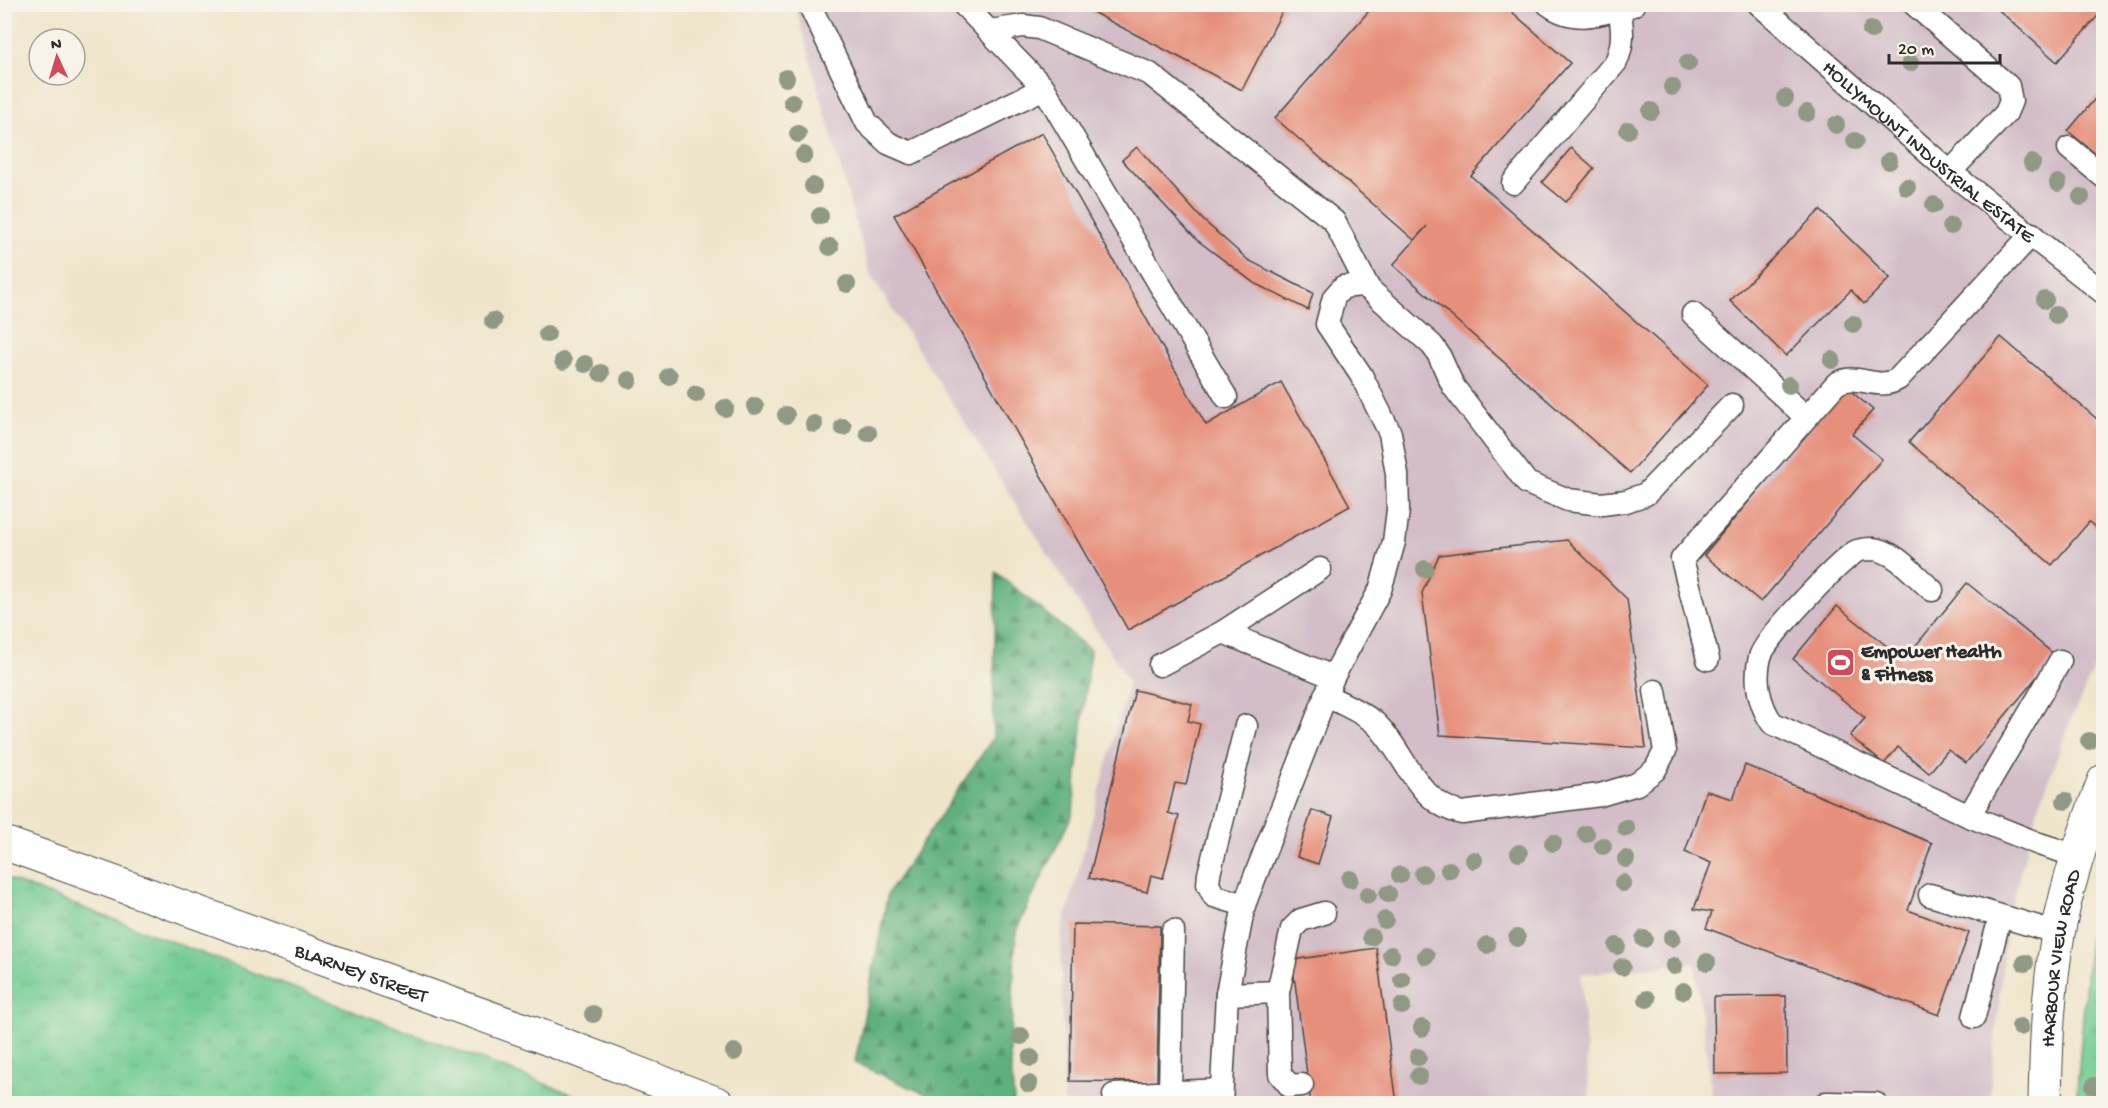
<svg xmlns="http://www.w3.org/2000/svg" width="2108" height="1108" font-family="'Gochi Hand',sans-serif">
<defs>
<pattern id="grass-tufts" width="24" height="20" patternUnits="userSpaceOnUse" patternTransform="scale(1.5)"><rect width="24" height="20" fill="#73cc93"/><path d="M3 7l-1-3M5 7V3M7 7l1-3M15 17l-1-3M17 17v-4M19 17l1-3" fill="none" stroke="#64af7f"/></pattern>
<pattern id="forest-firs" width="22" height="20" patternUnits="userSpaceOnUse" patternTransform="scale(1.5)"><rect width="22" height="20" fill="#5eb07d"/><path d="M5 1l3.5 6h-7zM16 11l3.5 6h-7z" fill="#4e8f67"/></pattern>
</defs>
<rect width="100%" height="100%" fill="#f7f3e8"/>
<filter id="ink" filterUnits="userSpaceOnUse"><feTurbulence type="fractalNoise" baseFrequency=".0167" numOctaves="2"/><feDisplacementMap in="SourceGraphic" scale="12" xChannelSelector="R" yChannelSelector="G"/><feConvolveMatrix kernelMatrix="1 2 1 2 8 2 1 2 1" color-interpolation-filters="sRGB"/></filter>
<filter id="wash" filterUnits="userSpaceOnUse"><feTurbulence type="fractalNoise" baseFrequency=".008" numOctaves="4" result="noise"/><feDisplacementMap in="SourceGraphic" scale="24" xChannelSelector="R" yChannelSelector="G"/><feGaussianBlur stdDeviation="1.35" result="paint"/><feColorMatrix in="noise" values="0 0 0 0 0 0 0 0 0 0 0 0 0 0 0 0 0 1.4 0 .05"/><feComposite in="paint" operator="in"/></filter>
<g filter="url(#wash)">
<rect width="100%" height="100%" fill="#efe5ca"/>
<path fill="#d2bdc8" d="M795 5H2103V649L2072 717 2034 820 2006 929 1989 1103H1713L1695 963 1581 974 1590 1103H1064L1061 936 1129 682 870 274Z"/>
<g fill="url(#grass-tufts)" stroke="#4f7c5f" stroke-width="1.5">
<path d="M2103 871V1103H2076L2091 919 2097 885Z"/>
<path d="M5 878 595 1103H5Z"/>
</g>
<path fill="url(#forest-firs)" stroke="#446e54" stroke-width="1.5" d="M996 572 1090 650 1073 813 1016 931 1010 1054 1014 1103H946L855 1063 888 893 993 738Z"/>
<g id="blocks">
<g fill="#e6907b">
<path d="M1077 4H1286L1242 90Z"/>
<path d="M1375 4H1503L1570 63 1471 176 1708 385 1630 473 1393 265 1427 226 1414 240 1275 118Z"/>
<path d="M1992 4H2104V9L2057 62Z"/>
<path d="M2104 88V161L2068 131Z"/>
<path d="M1042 133 1206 425 1281 382 1350 506 1128 630 894 215Z"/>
<path d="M1137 147 1203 220 1248 260 1313 293 1308 310 1254 283 1197 240 1122 160Z"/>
<path d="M1571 148 1594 168 1566 202 1542 182Z"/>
<path d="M1820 210 1890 278 1864 304 1851 290 1786 356 1730 301Z"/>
<path d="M2001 337 2104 425V534L2089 522 2052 565 1909 442Z"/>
<path d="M1845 386 1873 410 1852 434 1882 459 1761 602 1704 555Z"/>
<path d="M1567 540 1627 599 1646 748 1440 735 1422 593 1439 555Z"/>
<path d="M1967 583 2055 655 1966 763 1948 750 1929 773 1898 747 1884 764 1850 736 1865 718 1793 659 1837 606 1904 660Z"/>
<path d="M1135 690 1192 704 1188 721 1200 724 1186 785 1175 783 1168 813 1179 816 1163 878 1151 875 1147 892 1089 878Z"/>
<path d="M1745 765 1932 843 1908 910 1969 933 1939 1015 1706 928 1712 912 1694 909 1711 863 1685 852 1706 791 1733 799Z"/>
<path d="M1312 810 1333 817 1318 864 1297 857Z"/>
<path d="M1073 924 1160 926 1157 1082 1070 1081Z"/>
<path d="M1376 948 1397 1104H1311L1292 960Z"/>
<path d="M1786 996 1787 1073 1715 1074 1714 997Z"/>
<path d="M1756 1101H1791V1104H1757Z"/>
</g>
</g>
</g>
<g filter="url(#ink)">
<use href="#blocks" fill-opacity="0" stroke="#484743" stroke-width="1.5"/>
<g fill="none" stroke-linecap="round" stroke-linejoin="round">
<defs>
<g id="service">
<path d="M809 4 867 123 888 143 911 153 1044 88 963 4"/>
<path d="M1548 4C1576 25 1602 13 1633 5"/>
<path id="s1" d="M1759 4 1950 172 2104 293"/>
<path d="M1914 4 2008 86 2011 101 2006 113 1950 172"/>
<path d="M990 31 1023 26 1039 28 1150 74 1334 221 1369 289 1361 285 1343 287 1334 297 1327 324 1361 375 1390 433 1397 474 1398 510 1394 542 1380 590 1333 677 1244 905 1227 994 1221 1104"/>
<path d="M1044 88 1226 397"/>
<path d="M2069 148 2104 177"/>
<path d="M1513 183 1616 62C1624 43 1623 29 1619 9"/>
<path d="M1369 289 1432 345 1439 355 1453 386 1527 483 1568 500 1602 504 1626 501 1646 494 1732 405"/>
<path d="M1693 314 1806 417"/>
<path d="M1932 590C1916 577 1895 550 1873 549 1867 549 1860 549 1855 552 1837 564 1765 638 1760 657 1754 680 1759 704 1772 723L1969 816"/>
<path d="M1223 632 1333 677"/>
<path d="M1708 659 1682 559 1836 384C1856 371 1877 392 1898 379L2032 234"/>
<path d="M2060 661 1969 816 2039 844 2077 856"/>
<path d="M1160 665 1223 632 1320 569"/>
<path d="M1325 695C1341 703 1360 711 1374 722 1405 750 1415 803 1462 813L1600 795 1637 784 1655 770 1665 751 1655 691"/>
<path d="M1930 895 2058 933"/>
<path d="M1244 905 1214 896 1208 884 1209 874 1246 726"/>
<path d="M1227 994 1278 992"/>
<path d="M1974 1017 2000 917"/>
<path d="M1302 1085 1290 1086 1280 1074 1278 992 1292 929 1301 920 1324 913"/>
<path d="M1170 1093 1173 931"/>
<path d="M1114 1095 1221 1090"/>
<path d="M1826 1103 1876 1104"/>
</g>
<g id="tertiary">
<path id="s2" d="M4 843 538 1035 718 1104"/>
<path id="s3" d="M2045 1104C2046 1047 2048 990 2058 934 2067 882 2085 830 2104 781"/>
</g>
</defs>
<use href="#service" stroke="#484743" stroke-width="25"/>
<use href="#tertiary" stroke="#484743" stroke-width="35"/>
<use href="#service" stroke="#fff" stroke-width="22"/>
<use href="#tertiary" stroke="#fff" stroke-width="33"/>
</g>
<g fill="#8f9984">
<circle cx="1871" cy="30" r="9"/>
<circle cx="1688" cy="63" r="9"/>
<circle cx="1910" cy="63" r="9"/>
<circle cx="786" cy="78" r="9"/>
<circle cx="1672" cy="87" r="9"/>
<circle cx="1785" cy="98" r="9"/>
<circle cx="792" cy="102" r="9"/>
<circle cx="1651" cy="111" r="9"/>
<circle cx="1807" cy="113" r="9"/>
<circle cx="1836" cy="125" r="9"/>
<circle cx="1628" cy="130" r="9"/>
<circle cx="798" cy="134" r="9"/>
<circle cx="1855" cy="141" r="9"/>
<circle cx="804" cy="155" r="9"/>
<circle cx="1889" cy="161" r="9"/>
<circle cx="2032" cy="163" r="9"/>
<circle cx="2058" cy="183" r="9"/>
<circle cx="813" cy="186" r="9"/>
<circle cx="1907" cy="187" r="9"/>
<circle cx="2081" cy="197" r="9"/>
<circle cx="1934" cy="205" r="9"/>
<circle cx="820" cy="216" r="9"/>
<circle cx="1951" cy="226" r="9"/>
<circle cx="830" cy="247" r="9"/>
<circle cx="847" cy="284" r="9"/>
<circle cx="2045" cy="300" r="9"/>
<circle cx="2056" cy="315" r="9"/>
<circle cx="493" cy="321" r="9"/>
<circle cx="1853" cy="324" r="9"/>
<circle cx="547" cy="334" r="9"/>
<circle cx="1832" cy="360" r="9"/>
<circle cx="563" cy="361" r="9"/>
<circle cx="585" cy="364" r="9"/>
<circle cx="601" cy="373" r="9"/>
<circle cx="669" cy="376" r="9"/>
<circle cx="629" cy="380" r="9"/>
<circle cx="1789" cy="385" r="9"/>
<circle cx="696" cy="394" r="9"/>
<circle cx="755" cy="406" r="9"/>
<circle cx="725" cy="408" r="9"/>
<circle cx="786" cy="415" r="9"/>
<circle cx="814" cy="424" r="9"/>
<circle cx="843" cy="427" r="9"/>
<circle cx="868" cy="433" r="9"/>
<circle cx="1425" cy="569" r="9"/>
<circle cx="2089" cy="741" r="9"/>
<circle cx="2065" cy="801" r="9"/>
<circle cx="1626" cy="828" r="9"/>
<circle cx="1586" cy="834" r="9"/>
<circle cx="1553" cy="843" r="9"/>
<circle cx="1603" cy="846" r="9"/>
<circle cx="1519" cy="853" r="9"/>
<circle cx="1626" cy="859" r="9"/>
<circle cx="1474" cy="860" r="9"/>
<circle cx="1449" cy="870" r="9"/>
<circle cx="1423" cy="874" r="9"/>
<circle cx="1400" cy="875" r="9"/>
<circle cx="1350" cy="879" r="9"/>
<circle cx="1623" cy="883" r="9"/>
<circle cx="1388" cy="894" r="9"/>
<circle cx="1368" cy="895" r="9"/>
<circle cx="1385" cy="920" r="9"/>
<circle cx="1371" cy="937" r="9"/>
<circle cx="1517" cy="938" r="9"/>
<circle cx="1672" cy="938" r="9"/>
<circle cx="1644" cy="939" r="9"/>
<circle cx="1487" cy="945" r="9"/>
<circle cx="1617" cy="946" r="9"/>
<circle cx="1391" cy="955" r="9"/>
<circle cx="1426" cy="956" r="9"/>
<circle cx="1707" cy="962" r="9"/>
<circle cx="2025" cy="963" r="9"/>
<circle cx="1674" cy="966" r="9"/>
<circle cx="1622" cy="967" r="9"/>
<circle cx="1402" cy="980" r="9"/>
<circle cx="1683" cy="991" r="9"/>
<circle cx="1647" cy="999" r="9"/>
<circle cx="1402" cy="1006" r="9"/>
<circle cx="593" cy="1014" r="9"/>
<circle cx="2020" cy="1027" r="9"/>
<circle cx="1422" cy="1028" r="9"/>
<circle cx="1021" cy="1036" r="9"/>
<circle cx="734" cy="1052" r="9"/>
<circle cx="1418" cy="1057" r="9"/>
<circle cx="1031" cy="1058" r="9"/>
<circle cx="1419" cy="1076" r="9"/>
<circle cx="1029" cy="1084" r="9"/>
<circle cx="2094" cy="1086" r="9"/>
</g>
</g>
<defs>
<symbol id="stadium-square" viewBox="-11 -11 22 22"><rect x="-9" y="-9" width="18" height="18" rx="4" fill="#d1495b" stroke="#f7f3e8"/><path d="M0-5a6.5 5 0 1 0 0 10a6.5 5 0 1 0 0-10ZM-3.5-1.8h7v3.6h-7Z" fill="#fff"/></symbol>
</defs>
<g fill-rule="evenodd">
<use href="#stadium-square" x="1824" y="646" width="33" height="33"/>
</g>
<g text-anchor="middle" stroke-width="6" stroke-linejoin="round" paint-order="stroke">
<g font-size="20" fill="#2b2b2b" stroke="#f7f3e8">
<text dy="7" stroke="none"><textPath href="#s1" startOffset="225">HOLLYMOUNT INDUSTRIAL ESTATE</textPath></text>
<text dy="7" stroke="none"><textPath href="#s3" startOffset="147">HARBOUR VIEW ROAD</textPath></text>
<text dy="7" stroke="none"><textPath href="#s2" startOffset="380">BLARNEY STREET</textPath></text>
</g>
<g font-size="20" font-weight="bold" fill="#2b2b2b" stroke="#f7f3e8" text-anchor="start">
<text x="1861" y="657">Empower Health<tspan x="1861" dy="23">&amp; Fitness</tspan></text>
</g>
</g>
<rect width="2108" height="1108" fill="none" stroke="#f7f3e8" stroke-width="24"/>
<g transform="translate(57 57) rotate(356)"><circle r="28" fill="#f7f3e8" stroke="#a5a39c" stroke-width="1.5"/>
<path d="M0-4.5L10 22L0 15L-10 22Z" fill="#d1495b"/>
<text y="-9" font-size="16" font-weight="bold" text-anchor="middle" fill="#2b2b2b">N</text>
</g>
<path d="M1889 54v9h111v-9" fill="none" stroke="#2b2b2b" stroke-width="3"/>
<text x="1898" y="54" font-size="18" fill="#2b2b2b" stroke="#f7f3e8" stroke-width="4.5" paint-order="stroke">20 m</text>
</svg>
